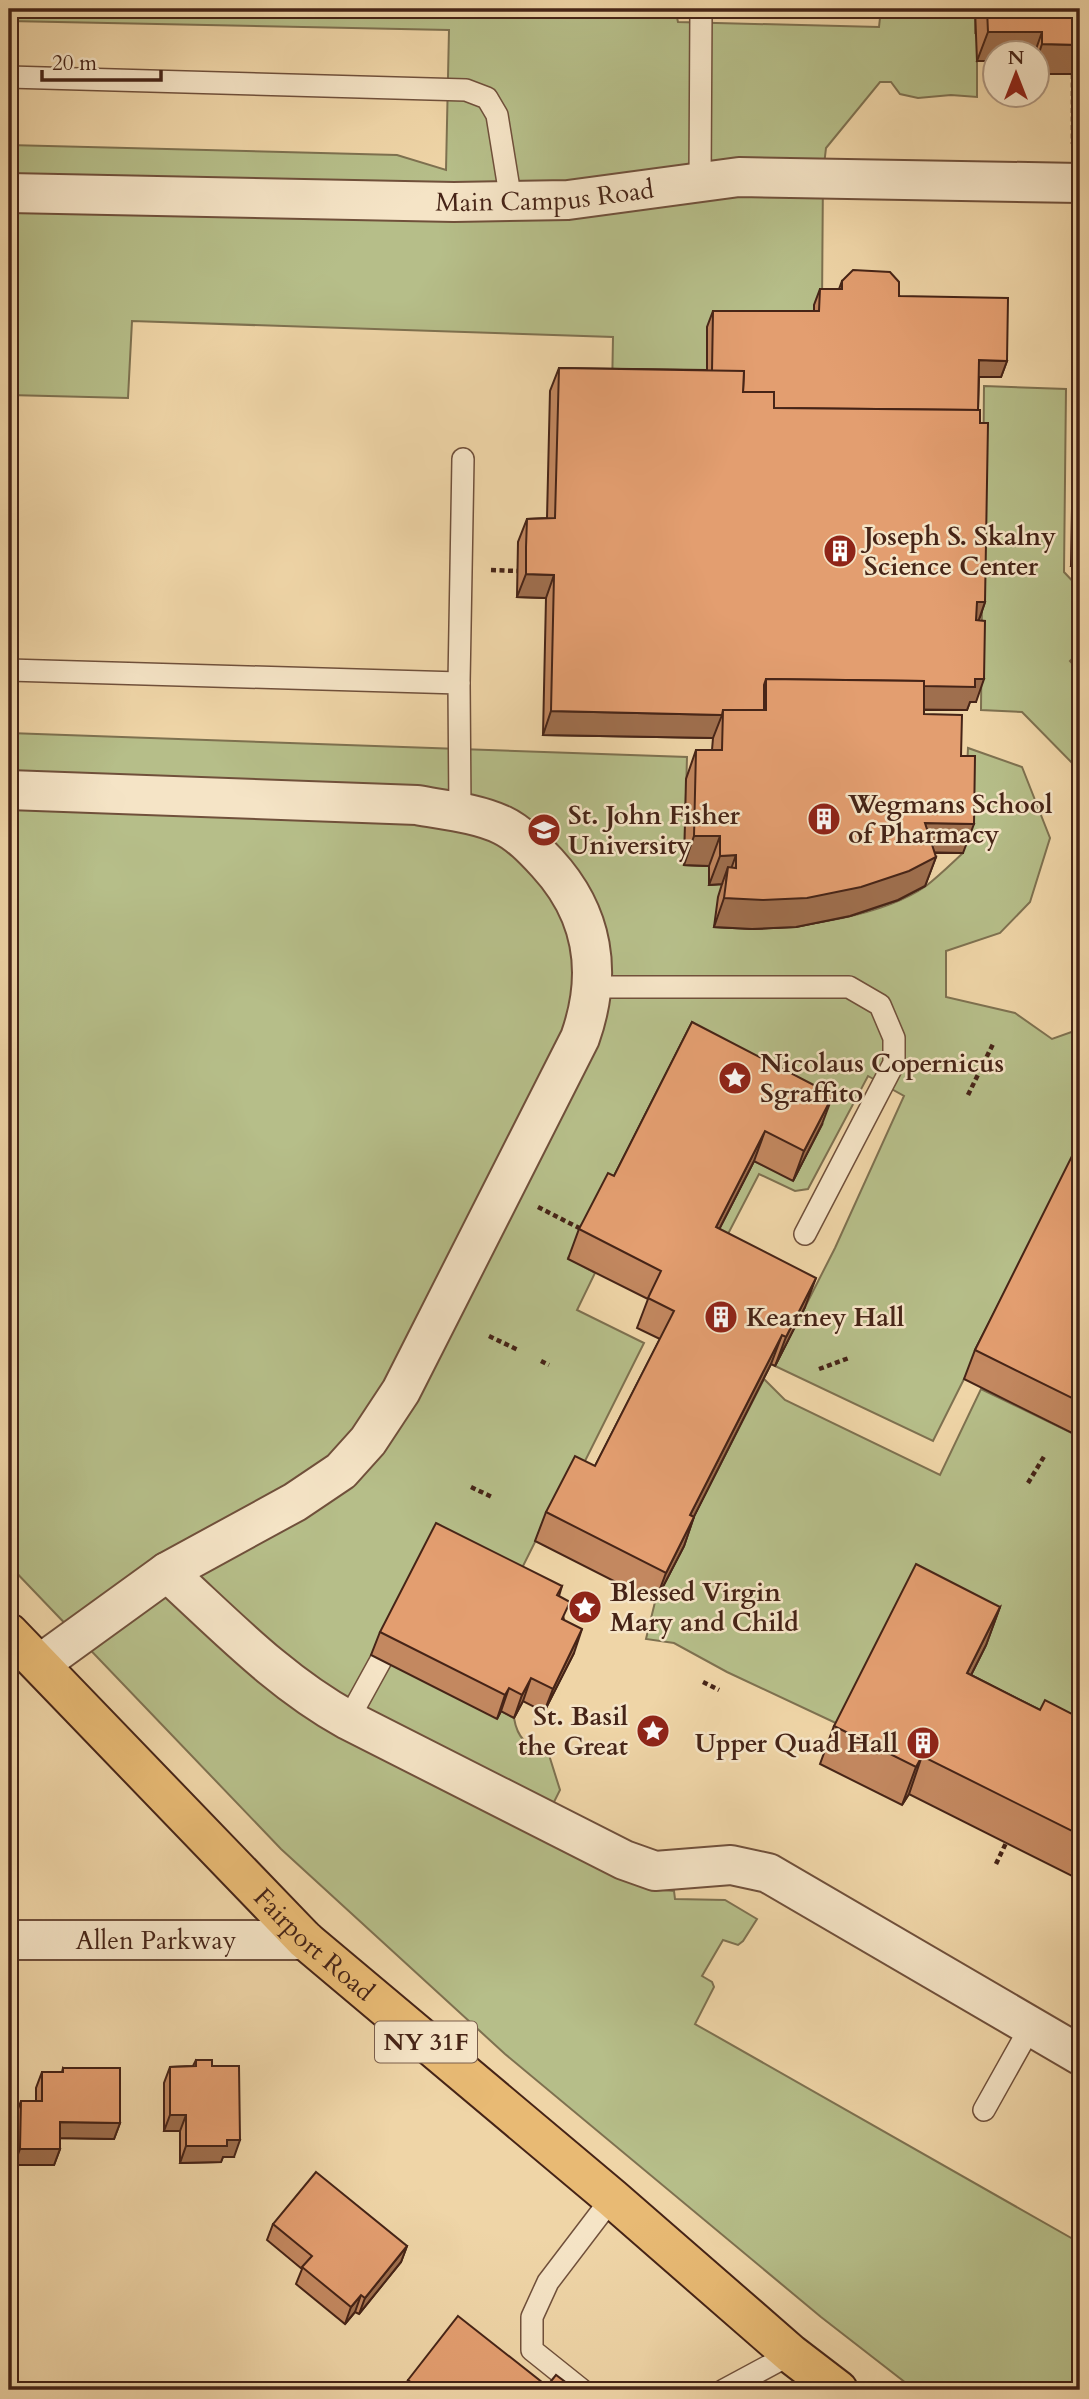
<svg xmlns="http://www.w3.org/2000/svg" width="1089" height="2399" font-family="Cardo,serif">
<rect width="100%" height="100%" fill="#efd5a7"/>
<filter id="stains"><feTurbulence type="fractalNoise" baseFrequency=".00286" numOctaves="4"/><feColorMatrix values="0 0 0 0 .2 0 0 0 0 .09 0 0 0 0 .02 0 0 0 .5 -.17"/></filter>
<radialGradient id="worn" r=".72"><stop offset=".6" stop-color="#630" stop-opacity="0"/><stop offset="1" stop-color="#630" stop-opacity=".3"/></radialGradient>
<g fill="#b6be89" stroke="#7e7150" stroke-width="2">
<path d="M9 9H675L678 22 879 27 881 9H975V33H977V97L951 95 918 98 900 94 891 82H880L826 148 823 174 822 305 813 328 706 394 612 393 613 337 132 321 128 398 9 395V145L397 155 446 170 449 30 9 21Z"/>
<path d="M984 386 1066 389 1064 572 1080 589V651L1070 661 1080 672V771L1022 712 981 710Z"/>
<path d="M9 733 687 757 684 865 709 866V885L726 884 752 929C804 927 883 916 926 886 939 876 951 864 963 853L968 748 1022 767 1050 838 1030 902 1000 933 946 951V997L1015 1013 1052 1039 1080 1029V1179L964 1379 933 1441 775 1366 835 1248 904 1096 868 1076 808 1189 795 1191 759 1174 714 1261 705 1257 754 1161 793 1180 822 1125 603 1205 568 1258 595 1273 577 1310 644 1343 577 1477 569 1474 521 1570 501 1711 514 1718C518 1742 529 1745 549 1755L560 1790 537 1836C581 1858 625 1888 674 1891L675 1899 725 1900 757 1919 743 1941 738 1945 723 1940 702 1976 712 1982 714 1987 695 2024 1080 2243V2390H915L821 2317 505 2054 281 1849 9 1565Z"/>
<path d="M764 1379 785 1400 940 1475 981 1389 1080 1437V1775L840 1725 727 1672 674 1643 646 1639 655 1602 683 1546 680 1544Z"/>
</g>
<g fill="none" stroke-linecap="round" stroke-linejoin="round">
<defs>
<g id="lane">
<path d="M9 77 466 90 487 98 497 115 511 201"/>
<path d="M700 182 701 9"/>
<path d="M9 670 459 683 460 813"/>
<path d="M459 683 463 459"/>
<path d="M593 987H849L880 1005 894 1038V1063L805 1234"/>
<path d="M348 1720 381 1660"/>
<path d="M984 2110 1031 2026"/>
<path d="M582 2390 532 2350V2317L548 2282 612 2198"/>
<path d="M724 2390 791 2354"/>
</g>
<g id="street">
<path id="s1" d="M9 193 454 202 568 200 739 177 1080 183"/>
<path d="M9 790 417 805C444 810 477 813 502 825 519 833 534 849 547 863 594 914 603 973 580 1038L401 1391 368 1441 341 1471 295 1502 167 1572 40 1664"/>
<path d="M167 1572C225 1625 279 1682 348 1720L624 1860 655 1871 731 1865 768 1873 1080 2055"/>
<path id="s2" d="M9 1940H305"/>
</g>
<g id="primary">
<path id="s3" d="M9 1633 305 1940 612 2198 791 2354 838 2390"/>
</g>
</defs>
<use href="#lane" stroke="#70503b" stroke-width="24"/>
<use href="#street" stroke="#70503b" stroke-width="42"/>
<use href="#primary" stroke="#462417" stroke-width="42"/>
<g stroke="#462417" stroke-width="4.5" stroke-dasharray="5 3.5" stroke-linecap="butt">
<path d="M1073 74V144"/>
<path d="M491 570 517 571"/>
<path d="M968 1095 993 1044"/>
<path d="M538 1207 583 1230"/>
<path d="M489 1336 518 1350"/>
<path d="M541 1361 549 1365"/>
<path d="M819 1369 849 1358"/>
<path d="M1028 1483 1045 1455"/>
<path d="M471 1487 494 1498"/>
<path d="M703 1682 719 1690"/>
<path d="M996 1864 1006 1843"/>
</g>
<use href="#lane" stroke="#f5e4c6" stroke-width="21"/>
<use href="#street" stroke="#f5e4c6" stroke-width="38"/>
<use href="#primary" stroke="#e8ba74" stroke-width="38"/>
</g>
<g fill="#c38860" stroke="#462417" stroke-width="2">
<path d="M975 9H1080V74H1037V52H995L977 61Z"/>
<path d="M842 281 899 296 1007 361 1001 377H979L978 410 985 602 979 620 976 702H970L967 710H924V714L961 756 963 853H934L936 857 925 886 898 900 850 916 796 927 752 929 714 927 718 897 722 884 709 885V866L684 865 686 779 696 750H712L713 738 543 735 546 598 517 597 518 542 527 519 547 518 550 391 559 368 707 370V327L713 311H814V305L820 289H839Z"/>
<path d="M1080 321V566H1071L1075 335Z"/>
<path d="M692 1022 822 1124 793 1181 754 1161 719 1229 805 1307 775 1366 771 1364 694 1516 684 1546 655 1602 535 1541 546 1512 595 1466 660 1339 637 1328 648 1299 568 1259 579 1229 614 1176Z"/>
<path d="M1080 1145V1437L964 1379 975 1350Z"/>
<path d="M562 1586 559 1596 564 1620 574 1653 544 1712 523 1701 514 1718 501 1711 497 1719 371 1655 380 1632Z"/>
<path d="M1000 1607 986 1645 971 1675 1040 1710 1080 1718V1880L909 1794 902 1805 820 1764 834 1726Z"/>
<path d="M196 2060 212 2066 234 2157H223L221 2162 180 2163V2131H164V2083L170 2067 193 2066Z"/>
<path d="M63 2068 120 2123 114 2139 60 2138V2149L54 2165H14L15 2117 21 2101H36V2088L42 2072H62Z"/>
<path d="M273 2224 407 2246 401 2262 359 2314 355 2312 345 2324 296 2284 302 2269 267 2240Z"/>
<path d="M408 2380 547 2386 576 2390H404Z"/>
</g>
<g fill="#9f6f4e" stroke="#462417" stroke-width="2">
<path d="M988 32H1042L1035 52H995V61H977Z"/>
<path d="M1042 44 1080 45V74H1037V59Z"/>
<path d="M979 360 1007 361 1001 377H973Z"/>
<path d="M1080 542V566H1071Z"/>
<path d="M526 574 554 575 546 598 517 597Z"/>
<path d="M977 602H985L977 625H968Z"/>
<path d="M975 679H984L976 702H970L967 710 766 708Z"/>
<path d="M551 711 722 715 713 738 543 735Z"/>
<path d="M925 823 974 824 963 853 914 852Z"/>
<path d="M694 836H720L709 866 684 865Z"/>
<path d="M736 855 726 883 728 867 722 884 709 885 720 856Z"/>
<path d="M936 857 925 886 898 900 850 916 796 927 752 929 714 927 724 898Z"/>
<path d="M833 1095 822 1124 793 1181 804 1151Z"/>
<path d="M765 1131 754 1161 705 1257 716 1227Z"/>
<path d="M816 1278 805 1307 775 1366 786 1337Z"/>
<path d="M782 1335 771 1364 680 1544 690 1515Z"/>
<path d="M694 1517 684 1546 655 1602 666 1573Z"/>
<path d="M1000 1607 986 1645 953 1711 967 1673Z"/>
<path d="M582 1629 574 1653 544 1712 553 1689Z"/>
<path d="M531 1678 523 1701 514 1718 522 1695Z"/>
<path d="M509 1688 501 1711 497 1719 505 1695Z"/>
<path d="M922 1756 909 1794 902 1805 916 1767Z"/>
<path d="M170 2115H186L180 2131H164Z"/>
<path d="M60 2122 120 2123 114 2139 54 2138Z"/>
<path d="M227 2140H240L234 2157H223L221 2162 180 2163 186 2146Z"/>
<path d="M20 2149H60L54 2165H14Z"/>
<path d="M407 2246 401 2262 359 2314 365 2298Z"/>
<path d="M361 2295 355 2312 345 2324 351 2307Z"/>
</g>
<g fill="#e39e70" stroke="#462417" stroke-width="2">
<path d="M987 9H1080V45L1042 44V32H988Z"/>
<path d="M853 270 890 272 899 282V296L1008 298 1007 361 979 360 978 410 774 408V392H743L744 371H712L713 311H819L820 289H842V281Z"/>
<path d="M559 368 744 371 743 392H774V408L980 410V423H988L985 602H977L976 620 985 621 984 679H975V687L924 686V681L766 679 764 685V710H723L722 715 551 711 554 575 526 574V547L527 519 555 518Z"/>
<path d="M766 679 924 681V714L962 715 961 756H975L974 824 925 823 936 857 909 871 861 887 807 898 763 900 724 898 728 867 736 868V855L720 856V836H694L696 750H722L723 710H766Z"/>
<path d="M692 1022 833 1095 804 1151 765 1131 716 1227 816 1278 786 1337 782 1335 690 1515 694 1517 666 1573 546 1512 575 1456 595 1466 674 1311 648 1298 661 1271 579 1229 608 1173 614 1176Z"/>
<path d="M1078 1144 1080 1145V1402L975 1350Z"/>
<path d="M436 1523 562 1586 557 1595 570 1602 562 1619 582 1629 553 1689 531 1678 522 1695 509 1688 505 1695 380 1632Z"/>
<path d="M916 1564 1000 1607 967 1673 1040 1710 1045 1700 1080 1718V1835L922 1756 916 1767 834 1726Z"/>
<path d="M196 2060H212V2066H239L240 2140H227V2146H186V2115H170V2067L196 2066Z"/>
<path d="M63 2068H120V2123L60 2122V2149H20L21 2101H42V2072H63Z"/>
<path d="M316 2172 407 2246 365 2298 361 2295 351 2307 302 2267 312 2256 273 2224Z"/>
<path d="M458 2316 547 2386 556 2375 576 2390H421L408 2380Z"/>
</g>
<defs>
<symbol id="building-disc" viewBox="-11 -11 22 22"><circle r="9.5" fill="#8f2418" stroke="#f5e4c6"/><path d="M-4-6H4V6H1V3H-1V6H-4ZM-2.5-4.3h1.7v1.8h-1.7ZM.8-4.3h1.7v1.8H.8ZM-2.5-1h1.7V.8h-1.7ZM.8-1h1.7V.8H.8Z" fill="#fff"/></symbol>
<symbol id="university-disc" viewBox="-11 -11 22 22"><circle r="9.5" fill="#8f2418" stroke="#f5e4c6"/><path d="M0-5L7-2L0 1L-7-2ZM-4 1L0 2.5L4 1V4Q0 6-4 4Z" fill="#fff"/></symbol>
<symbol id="sight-disc" viewBox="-11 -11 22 22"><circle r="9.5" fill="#8f2418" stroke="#f5e4c6"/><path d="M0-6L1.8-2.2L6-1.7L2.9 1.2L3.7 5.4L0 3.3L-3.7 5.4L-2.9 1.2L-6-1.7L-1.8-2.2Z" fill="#fff"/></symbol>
</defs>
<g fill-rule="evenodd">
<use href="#building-disc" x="821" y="532" width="38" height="38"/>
<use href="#building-disc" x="805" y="800" width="38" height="38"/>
<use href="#university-disc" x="525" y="811" width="38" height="38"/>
<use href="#sight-disc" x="716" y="1059" width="38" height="38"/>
<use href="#building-disc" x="702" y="1298" width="38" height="38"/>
<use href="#sight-disc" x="566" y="1588" width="38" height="38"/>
<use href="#sight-disc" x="634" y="1712" width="38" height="38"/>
<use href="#building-disc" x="904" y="1724" width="38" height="38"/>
</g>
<g text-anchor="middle" stroke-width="5" stroke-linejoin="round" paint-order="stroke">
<rect fill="#f5e4c6" stroke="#7a5e4c" stroke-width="2" x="375" y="2021.5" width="102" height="41" rx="5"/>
<g font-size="24" font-weight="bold" fill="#462417">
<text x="426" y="2050">NY 31F</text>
</g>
<g font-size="26" fill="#462417" stroke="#f5e4c6">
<text dy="9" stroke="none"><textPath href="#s1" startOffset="536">Main Campus Road</textPath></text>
<text dy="9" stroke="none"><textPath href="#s2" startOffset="147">Allen Parkway</textPath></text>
<text dy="9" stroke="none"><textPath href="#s3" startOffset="436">Fairport Road</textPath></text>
</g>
<g font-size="26" font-weight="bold" fill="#462417" stroke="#f5e4c6" text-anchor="start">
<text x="864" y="545">Joseph S. Skalny<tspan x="864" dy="30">Science Center</tspan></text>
<text x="848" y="813">Wegmans School<tspan x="848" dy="30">of Pharmacy</tspan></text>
<text x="568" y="824">St. John Fisher<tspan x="568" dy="30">University</tspan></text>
<text x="760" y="1072">Nicolaus Copernicus<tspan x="760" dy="30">Sgraffito</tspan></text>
<text x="746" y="1326">Kearney Hall</text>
<text x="610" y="1601">Blessed Virgin<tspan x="610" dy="30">Mary and Child</tspan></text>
<text x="628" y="1725" text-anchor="end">St. Basil<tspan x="628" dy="30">the Great</tspan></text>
<text x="898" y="1752" text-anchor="end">Upper Quad Hall</text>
</g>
</g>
<rect width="1089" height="2399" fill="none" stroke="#efd5a7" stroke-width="35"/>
<rect x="10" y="10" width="1068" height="2378" fill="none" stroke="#462417" stroke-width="3.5"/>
<rect x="18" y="18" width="1054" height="2364" fill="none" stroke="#462417" stroke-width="2"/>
<g transform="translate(1016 74)"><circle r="33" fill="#f5e4c6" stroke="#af9780" stroke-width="2"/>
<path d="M0-5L12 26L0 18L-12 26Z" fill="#8f2418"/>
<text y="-10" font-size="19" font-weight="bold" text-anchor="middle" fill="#462417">N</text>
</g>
<path d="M42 70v10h119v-10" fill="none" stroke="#462417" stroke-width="3.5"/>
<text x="52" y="70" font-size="21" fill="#462417" stroke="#f5e4c6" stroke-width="5" paint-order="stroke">20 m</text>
<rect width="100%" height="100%" filter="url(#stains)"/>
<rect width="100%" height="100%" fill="url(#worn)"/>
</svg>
